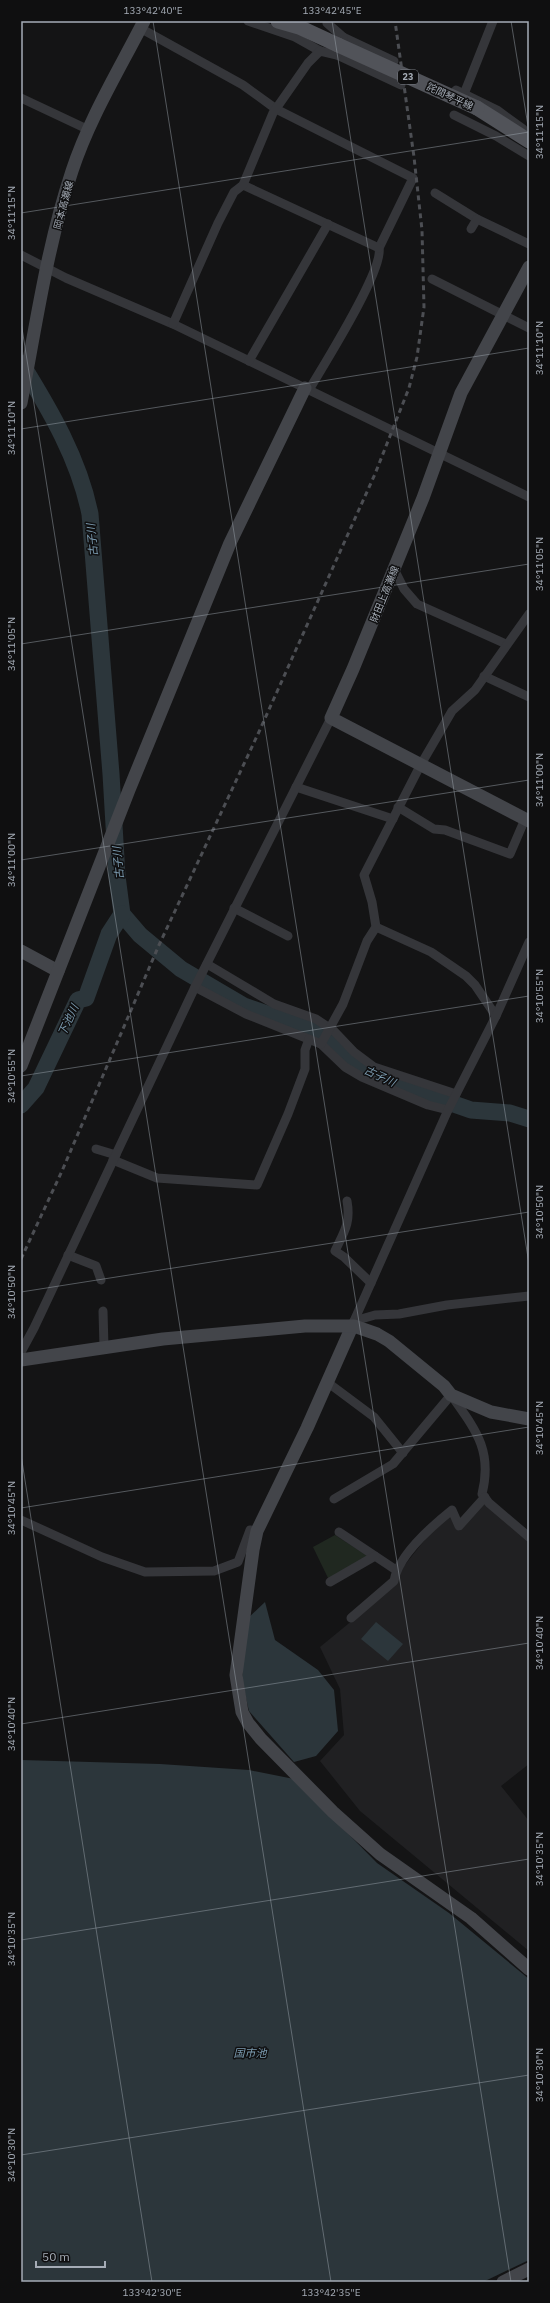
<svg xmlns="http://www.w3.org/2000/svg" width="550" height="2303" font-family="'IBM Plex Sans','Noto Sans JP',sans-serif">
<rect width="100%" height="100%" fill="#141415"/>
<path fill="#202022" d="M483 1502 529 1539V1764L501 1786 529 1821V1951L360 1811 320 1761 344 1735 340 1689 320 1647 398 1583 400 1571 431 1532 450 1515 459 1531Z"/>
<path fill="#202820" d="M335 1535 369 1557 329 1580 313 1547Z"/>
<g fill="#2c363b">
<path d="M265 1602 275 1640 318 1670 334 1690 338 1731 316 1756 294 1762 249 1711 242 1681 246 1620Z"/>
<path d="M376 1622 403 1644 388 1661 361 1639Z"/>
<path d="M21 1760 160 1764 249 1770 294 1779 377 1863 449 1913 529 1979V2260L483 2282H21Z"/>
</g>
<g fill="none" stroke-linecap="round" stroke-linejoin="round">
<g stroke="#2c363b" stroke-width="17">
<path d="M21 363C50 410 79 459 90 514L111 774 117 876 122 914 140 935 181 969 244 1006 310 1029 334 1043 360 1067 385 1080 471 1110 510 1113 529 1119"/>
<path d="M21 1105 36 1088 78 1000 86 998 109 934 122 914"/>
</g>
<g stroke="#35363a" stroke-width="9">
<path d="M248 21 295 37 320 51"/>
<path d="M140 28 243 85 276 109 413 178 379 248C384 270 323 366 309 390"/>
<path d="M343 37 394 61"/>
<path d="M337 55 401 85"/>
<path d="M456 90 497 110 523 129"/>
<path d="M464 94 493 21"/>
<path d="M21 98 89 130"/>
<path d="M454 115 496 136 529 156"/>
<path d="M243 185 379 248"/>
<path d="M435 193 477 219 529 244"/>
<path d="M471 229 477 219"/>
<path d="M21 255 66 278 173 324 529 497"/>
<path d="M432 279 529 328"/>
<path d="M173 324 218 223 234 192 243 185 273 113 308 63 320 51 337 55 343 37 327 23 328 21"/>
<path d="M249 361 328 224"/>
<path d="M394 569 404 589 417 604 506 644"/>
<path d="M484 676 529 697"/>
<path d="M296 787 393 819"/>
<path d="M398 807 434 829 445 830 510 854 525 819"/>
<path d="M234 908 288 936"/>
<path d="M376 927 431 952 466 976 475 985 496 1016"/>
<path d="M207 964 274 1004 316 1019 334 1031 354 1052 374 1067 456 1094"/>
<path d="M195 987 246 1014 321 1044 345 1067 362 1077 428 1105 448 1110"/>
<path d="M321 1044 343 1004 367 941 376 927 372 902 364 875 420 766 452 711 475 690 529 614"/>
<path d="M96 1149 116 1155"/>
<path d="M113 1160 157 1178 257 1185 288 1114 305 1069V1050L309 1039"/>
<path d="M347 1201C351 1223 344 1232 335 1251L344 1257 371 1283"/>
<path d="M68 1255 96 1266 101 1280"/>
<path d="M103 1311 104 1347"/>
<path d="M354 1321 375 1315 399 1314 447 1305 529 1296"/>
<path d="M350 1330 448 1110 496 1016 529 942"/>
<path d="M21 1352 34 1328 195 987 331 718"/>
<path d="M327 1382 374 1417 403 1453"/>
<path d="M334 1499 393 1464 451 1395C475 1429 493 1450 482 1494L489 1503 529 1537"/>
<path d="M21 1520 102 1557 145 1572 214 1571 238 1562 250 1530 257 1531"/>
<path d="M339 1532 396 1570"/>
<path d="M330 1582 375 1556"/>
<path d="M351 1618 394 1581C398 1556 432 1526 452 1510L459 1526 485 1497"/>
</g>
<g stroke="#43454a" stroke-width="13">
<path d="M529 267 461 393 423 498 353 669 331 718 529 821"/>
<path d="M21 403C36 326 47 246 72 171 89 119 119 70 144 21"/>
<path d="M21 951 58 971"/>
<path d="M21 1066 129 790 230 543 305 388"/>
<path d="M350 1331 307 1428 257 1531 253 1550 236 1675 242 1712 248 1723 261 1739 333 1812 380 1854 471 1918 529 1969"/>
<path d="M21 1360 163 1339 305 1326H354L377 1334 389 1341 444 1386 451 1395 491 1412 529 1419"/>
<path d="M503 2282 529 2269"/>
</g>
<g stroke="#515359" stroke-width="15">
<path d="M278 21 299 27 338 45"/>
<path d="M477 108 529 141"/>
</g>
<path stroke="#4c4e53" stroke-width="3" stroke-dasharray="5 4" stroke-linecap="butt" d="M21 1259 62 1171 159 945 258 734 375 474 409 388 417 357 424 307 422 230 414 157 395 21"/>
<path stroke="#515359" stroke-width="15" d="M338 45 477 108"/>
</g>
<path fill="none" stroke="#a5acb6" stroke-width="1" stroke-opacity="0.45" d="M153 21 511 2282M332 21 529 1264M511 21 529 132M21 213 529 132M21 322 331 2282M21 429 529 348M21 644 529 564M21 860 529 780M21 1076 529 996M21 1292 529 1212M21 1455 152 2282M21 1508 529 1427M21 1724 529 1643M21 1940 529 1859M21 2155 529 2075"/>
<g text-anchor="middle" stroke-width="3" stroke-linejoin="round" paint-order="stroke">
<rect fill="#0f0f10" stroke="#787d84" stroke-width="1" x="398" y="70" width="20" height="14" rx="3"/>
<g font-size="9" font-weight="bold" fill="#a5acb6">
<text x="408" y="80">23</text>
</g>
<g font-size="10" fill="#a5acb6" stroke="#0f0f10">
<text transform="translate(450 96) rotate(25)" y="4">詫間琴平線</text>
<text transform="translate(63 205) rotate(-75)" y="4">岡本高瀬線</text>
<text transform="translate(384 594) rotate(-68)" y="4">財田上高瀬線</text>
</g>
<g font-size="11" font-style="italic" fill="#7c9cb1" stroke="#0f0f10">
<text transform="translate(92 540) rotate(-95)" y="4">古子川</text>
<text transform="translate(118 863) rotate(-95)" y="4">古子川</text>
<text transform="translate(68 1020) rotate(-65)" y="4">下池川</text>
<text transform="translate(380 1076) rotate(25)" y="4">古子川</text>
<text x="250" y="2057">国市池</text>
</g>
</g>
<rect width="550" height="2303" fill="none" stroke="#0f0f10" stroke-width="44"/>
<path d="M36 2261v6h69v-6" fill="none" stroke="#a5acb6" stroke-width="2"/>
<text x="42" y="2261" font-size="12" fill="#a5acb6" stroke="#0f0f10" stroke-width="3" paint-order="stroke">50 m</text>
<rect x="22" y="22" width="506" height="2259" fill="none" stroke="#a5acb6" stroke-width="1.5"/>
<g font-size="10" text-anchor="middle" fill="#a5acb6">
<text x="153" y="14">133°42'40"E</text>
<text x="332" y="14">133°42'45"E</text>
<text transform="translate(539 132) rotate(-90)" y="4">34°11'15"N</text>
<text transform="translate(11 213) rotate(-90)" y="4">34°11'15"N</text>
<text transform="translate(539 348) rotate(-90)" y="4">34°11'10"N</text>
<text transform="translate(11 428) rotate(-90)" y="4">34°11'10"N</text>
<text transform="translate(539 564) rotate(-90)" y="4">34°11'05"N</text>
<text transform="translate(11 644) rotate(-90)" y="4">34°11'05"N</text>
<text transform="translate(539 780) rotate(-90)" y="4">34°11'00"N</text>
<text transform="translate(11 860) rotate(-90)" y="4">34°11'00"N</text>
<text transform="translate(539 996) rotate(-90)" y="4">34°10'55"N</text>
<text transform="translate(11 1076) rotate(-90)" y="4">34°10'55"N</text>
<text transform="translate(539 1212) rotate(-90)" y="4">34°10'50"N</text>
<text transform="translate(11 1292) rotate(-90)" y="4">34°10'50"N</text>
<text transform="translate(539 1428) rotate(-90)" y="4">34°10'45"N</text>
<text transform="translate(11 1508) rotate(-90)" y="4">34°10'45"N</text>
<text transform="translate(539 1643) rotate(-90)" y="4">34°10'40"N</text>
<text transform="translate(11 1724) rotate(-90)" y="4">34°10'40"N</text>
<text transform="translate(539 1859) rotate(-90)" y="4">34°10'35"N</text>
<text transform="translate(11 1939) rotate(-90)" y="4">34°10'35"N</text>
<text transform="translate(539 2075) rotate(-90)" y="4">34°10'30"N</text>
<text transform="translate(11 2155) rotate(-90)" y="4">34°10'30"N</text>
<text x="152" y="2296">133°42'30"E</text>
<text x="331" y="2296">133°42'35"E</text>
</g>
</svg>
